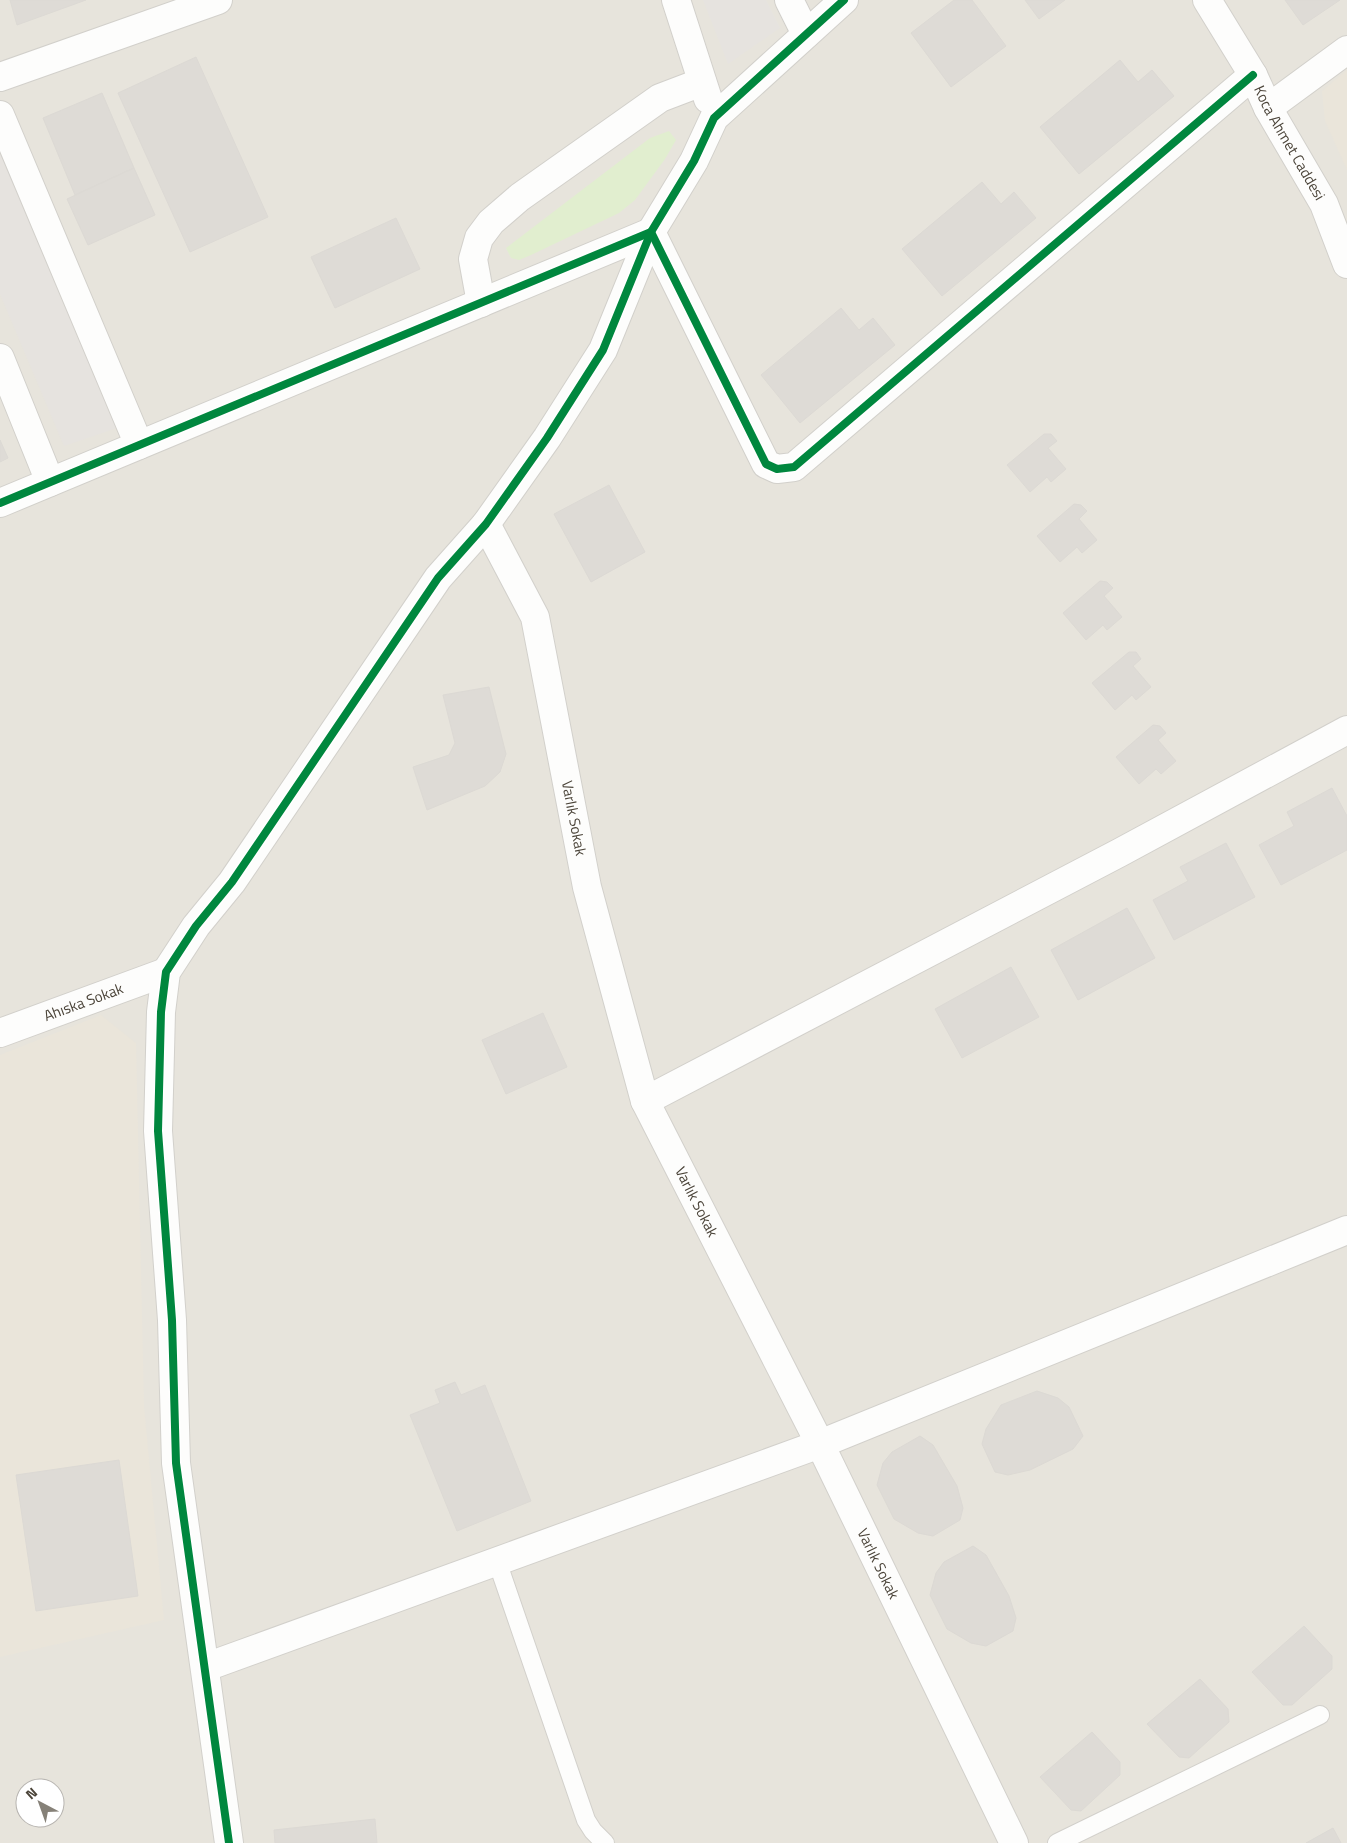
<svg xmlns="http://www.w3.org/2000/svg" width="1347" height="1843" font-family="'Titillium Web',sans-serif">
<rect width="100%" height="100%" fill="#f4f2ee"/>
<path fill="#e7e4dc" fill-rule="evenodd" d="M0 0H1347V1843H0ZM25 1788H55V1818H25Z"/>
<g fill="#eae5da">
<path d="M1347 70V170L1325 121 1322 91Z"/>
<path d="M101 1015 136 1043 144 1406 164 1620 0 1657V1055Z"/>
</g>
<path fill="#e1eecf" d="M669 131 676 140 665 159 635 200 619 213 531 255 519 260 511 258 506 248 650 138Z"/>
<g fill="#e6e3df">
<path d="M703 0H766L780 28 728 64Z"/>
<path d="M0 152 120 427 64 446 0 294Z"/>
</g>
<g fill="#dedbd6" stroke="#dcd9d4">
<path d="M10 0H86L17 25Z"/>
<path d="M954 0H972L1006 46 951 87 911 33Z"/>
<path d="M1025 0H1065L1039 19Z"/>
<path d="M1285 0H1340L1303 25Z"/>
<path d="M196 57 268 217 190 252 118 93Z"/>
<path d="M1120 60 1138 82 1152 70 1174 96 1079 174 1040 127Z"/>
<path d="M102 93 134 168 75 195 43 118Z"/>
<path d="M134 168 155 215 88 245 67 199Z"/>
<path d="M982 182 1001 204 1014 192 1036 218 942 296 902 249Z"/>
<path d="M396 218 420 269 335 308 311 257Z"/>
<path d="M841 308 859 330 873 318 895 345 800 423 761 375Z"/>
<path d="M1044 434H1051L1057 441 1048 448 1066 469 1051 482 1047 477 1030 492 1007 465Z"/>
<path d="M0 440 8 458 0 462Z"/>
<path d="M609 485 645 552 591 582 554 514Z"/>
<path d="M1074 504 1081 505 1087 511 1079 519 1097 540 1082 553 1077 547 1060 562 1037 536Z"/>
<path d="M1100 581 1107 582 1113 588 1104 596 1122 617 1107 630 1103 625 1086 640 1063 613Z"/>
<path d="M1129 652H1136L1141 659 1133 666 1151 687 1136 700 1132 695 1115 710 1092 683Z"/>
<path d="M489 687 506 754 500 772 485 786 427 810 413 767 449 755 455 743 443 695Z"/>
<path d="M1153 725 1160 726 1166 733 1158 740 1176 761 1161 774 1156 769 1139 784 1116 757Z"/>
<path d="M1332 788 1347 816V850L1281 885 1259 845 1294 826 1287 812Z"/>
<path d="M1226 843 1255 897 1174 940 1153 900 1188 881 1180 867Z"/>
<path d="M1127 908 1155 958 1078 1000 1051 950Z"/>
<path d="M1011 967 1039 1017 962 1058 935 1009Z"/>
<path d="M543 1013 567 1067 506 1094 482 1040Z"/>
<path d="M455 1382 461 1395 485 1385 531 1501 457 1531 410 1415 440 1403 435 1390Z"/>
<path d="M1037 1391 1058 1398 1069 1407 1083 1436 1073 1449 1030 1470 1008 1475 995 1472 982 1444 986 1429 1001 1405Z"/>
<path d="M920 1436 933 1445 957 1486 963 1508 960 1520 933 1536 918 1533 894 1519 877 1485 883 1463 892 1452Z"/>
<path d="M119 1460 138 1596 36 1611 16 1475Z"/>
<path d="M973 1546 986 1555 1009 1596 1016 1618 1013 1631 986 1646 971 1643 947 1629 930 1595 936 1573 944 1562Z"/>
<path d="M1304 1626 1332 1656V1669L1292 1705H1283L1252 1672Z"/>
<path d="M1200 1679 1228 1709 1229 1722 1189 1758 1179 1757 1147 1724Z"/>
<path d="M1092 1732 1120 1762V1775L1081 1811 1071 1810 1040 1777Z"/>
<path d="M375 1819 377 1843H275L274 1830Z"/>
<path d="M1333 1828 1341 1843H1306Z"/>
</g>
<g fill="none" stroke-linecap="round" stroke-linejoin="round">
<defs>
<g id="service">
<path d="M497 1561 586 1820 593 1831 605 1843"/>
<path d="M1057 1843 1320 1715"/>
</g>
<g id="minor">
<path d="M676 0 708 99"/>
<path d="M789 0 806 34"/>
<path d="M0 77 218 0"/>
<path d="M1268 108 1347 50"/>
<path d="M0 115 139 445"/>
<path d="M481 303 473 259 479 238 491 222 520 197 660 98 702 82"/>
<path d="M0 358 50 482"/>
<path d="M0 503 651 232 766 464 777 469 794 467 1253 75"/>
<path id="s1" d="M486 524 535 617 587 887 645 1101 820 1444 1014 1843"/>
<path id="s2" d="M0 1033 166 972"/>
<path d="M645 1101 1119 853 1347 730"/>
<path d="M206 1667 820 1444 1347 1230"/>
<path d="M229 1843 176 1463 172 1320 158 1131 161 1012 166 972 196 926 232 882 438 578 486 524 547 438 603 350 651 232 694 161 714 118 844 0"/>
</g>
<g id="tertiary">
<path id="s3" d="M1207 0 1253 75 1268 108 1324 204 1347 264"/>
</g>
</defs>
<use href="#service" stroke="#d2d0cb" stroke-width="20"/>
<use href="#minor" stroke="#d2d0cb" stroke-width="30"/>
<use href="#tertiary" stroke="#d2d0cb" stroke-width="30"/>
<use href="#service" stroke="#fdfdfc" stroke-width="18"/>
<use href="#minor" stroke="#fdfdfc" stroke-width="28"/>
<use href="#tertiary" stroke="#fdfdfc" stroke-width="28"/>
<defs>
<g id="cycleway">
<path d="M0 503 651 232 766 464 777 469 794 467 1253 75"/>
<path d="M229 1843 176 1463 172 1320 158 1131 161 1012 166 972 196 926 232 882 438 578 486 524 547 438 603 350 651 232 694 161 714 118 844 0"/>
</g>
</defs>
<use href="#cycleway" stroke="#fff" stroke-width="11"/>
<use href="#cycleway" stroke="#00873e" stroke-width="8"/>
</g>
<g text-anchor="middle" stroke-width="4" stroke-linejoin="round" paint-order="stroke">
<g font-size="15" fill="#4b4439" stroke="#fff">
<text dy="5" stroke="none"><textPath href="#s3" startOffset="165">Koca Ahmet Caddesi</textPath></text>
<text dy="5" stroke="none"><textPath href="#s1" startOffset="310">Varlık Sokak</textPath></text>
<text dy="5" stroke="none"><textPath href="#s2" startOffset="89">Ahıska Sokak</textPath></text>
<text dy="5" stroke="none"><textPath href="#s1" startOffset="715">Varlık Sokak</textPath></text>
<text dy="5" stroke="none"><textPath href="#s1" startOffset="1120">Varlık Sokak</textPath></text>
</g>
</g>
<g transform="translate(40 1803) rotate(319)"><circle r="24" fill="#ffffff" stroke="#b7b4b0"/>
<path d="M0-4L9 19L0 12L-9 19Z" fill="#868178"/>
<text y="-8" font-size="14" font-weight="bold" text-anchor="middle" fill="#4b4439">N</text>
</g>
</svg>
